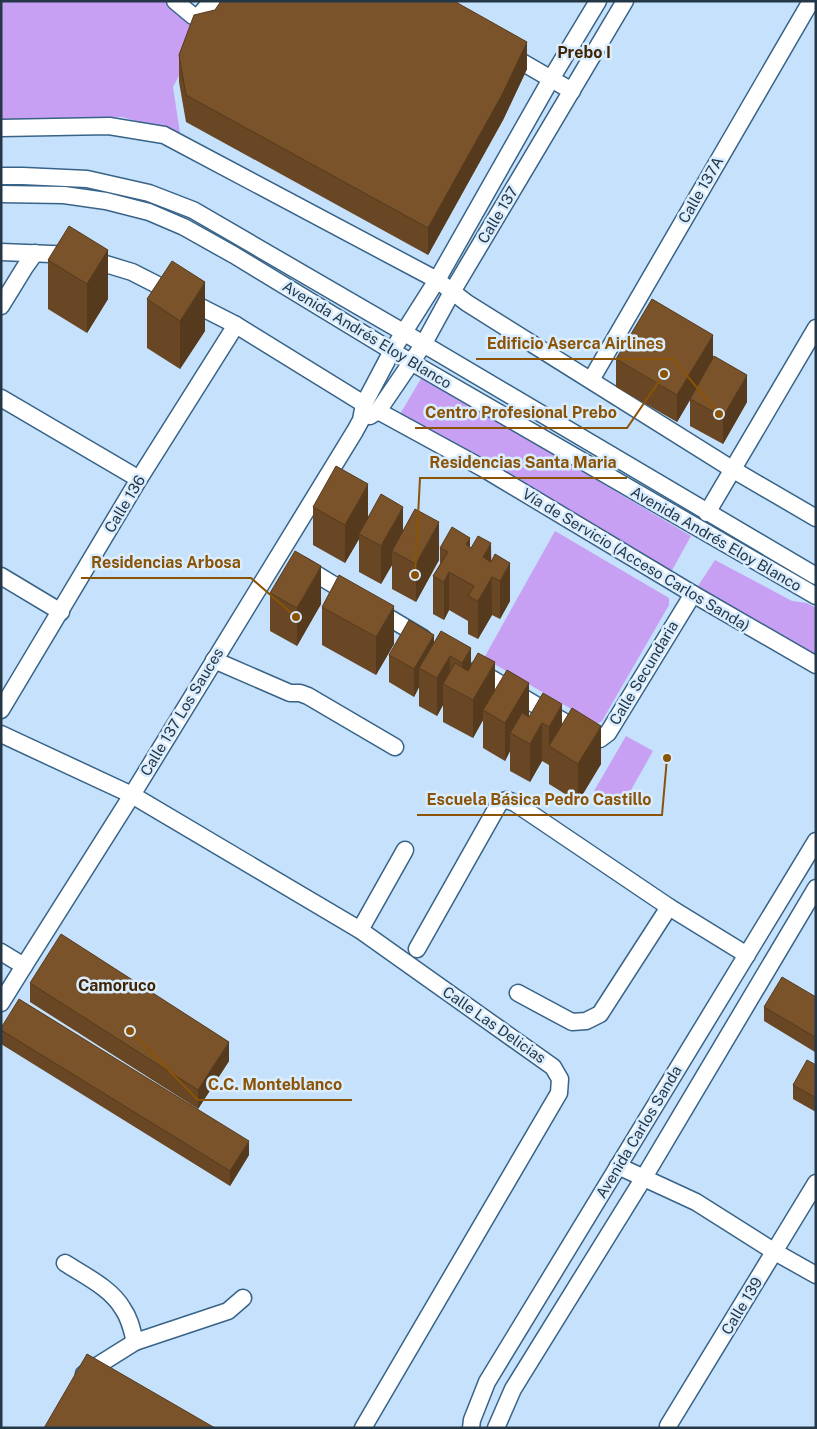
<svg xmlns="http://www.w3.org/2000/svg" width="817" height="1429" font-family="'Public Sans',sans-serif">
<rect width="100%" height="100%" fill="#c5e1fb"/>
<g fill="#c8a0f3">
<path d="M1 1H169L203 30 173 87 180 133 122 117 1 120Z"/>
<path d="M422 377 691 536 670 574 400 414Z"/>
<path d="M555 531 669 598V605L602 721 597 724 484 658Z"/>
<path d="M715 560 792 601 807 603 816 608V659L696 589Z"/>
<path d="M626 736 653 751 622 806 594 791Z"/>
</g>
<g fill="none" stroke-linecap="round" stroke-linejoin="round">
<defs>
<g id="minor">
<path d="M175 1 193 16 198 17 212 1"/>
<path d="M508 54 572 91"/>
<path d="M1 128 109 126 164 135 437 280 467 303 732 469 816 518"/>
<path d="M1 176H23L87 179 149 193 193 210 403 332 816 576"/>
<path d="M1 194 64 195 106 201 149 212 184 227 234 255 392 351 816 596"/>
<path d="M1 252 76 255 132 272 236 325 364 404"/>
<path d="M1 306 25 267 35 253"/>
<path d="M591 380 807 8 812 1"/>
<path d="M1 398 139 479"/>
<path d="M378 411 486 470 693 594 816 665"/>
<path d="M370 416 378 411 423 345 452 292 625 1"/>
<path d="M707 513 816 328"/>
<path d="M303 566 352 596"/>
<path d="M1 576 61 612"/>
<path d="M376 610 423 638"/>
<path d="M214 660 290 693H300L308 696 395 747"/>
<path d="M477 670 588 736 600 739 608 733 693 594"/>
<path d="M1 710 139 479 236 325"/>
<path d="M1 734 132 795 360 930 553 1067 560 1079 559 1093 363 1428"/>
<path d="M360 930 405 850"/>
<path d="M417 949 500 802 507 800 515 803 669 907 747 955"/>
<path d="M1 952 24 966"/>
<path d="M518 993 572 1022 586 1021 600 1014 669 907"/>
<path d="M1 1003 24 966 132 795 355 431 361 420 364 404 392 351 437 280 551 79 598 1"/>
<path d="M618 1166 696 1202 775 1252 816 1275"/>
<path d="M65 1263C85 1276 111 1288 123 1309 130 1319 132 1330 135 1342"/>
<path d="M84 1374 135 1342 228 1311 243 1298"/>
<path d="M471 1428 472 1420 487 1382 816 841"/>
<path d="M496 1428 513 1389 643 1179 816 888"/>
<path d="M669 1428 668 1426 816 1183"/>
</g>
</defs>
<use href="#minor" stroke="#386388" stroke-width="19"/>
<use href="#minor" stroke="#fff" stroke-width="16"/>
</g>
<g fill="#694724">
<path d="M179 55 527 69 503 120 428 255 186 122 179 82Z"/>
<path d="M108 250V299L87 333 48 309V260Z"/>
<path d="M147 299 205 331 180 369 147 348Z"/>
<path d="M713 358 747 402 723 444 690 426V400L677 422 616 387V359Z"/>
<path d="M313 507 368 516 403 531 439 560 416 602 392 589V565L381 584 359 572V539L345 563 313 545Z"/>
<path d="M470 547 491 560 510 601 500 619 492 615 478 639 468 634V621L449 610 444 620 433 614V576L440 564V548Z"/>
<path d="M270 593 321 604 297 646 270 631Z"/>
<path d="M322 607 394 644 376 675 322 645Z"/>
<path d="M434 643 471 666 495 691 529 683V717L562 724 601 764 578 802 549 784V765L542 761 530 782 510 771V751L505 761 483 748V720L473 738 443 722V705L437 716 419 706V687L414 697 389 682V655Z"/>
<path d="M30 983 229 1061 198 1109 30 1002Z"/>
<path d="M816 997 815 1052 764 1021V1007Z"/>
<path d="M1 1028 249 1155 230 1186 1 1044Z"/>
<path d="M816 1065V1112L793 1099V1085Z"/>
</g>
<g fill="#553a1d">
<path d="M527 42V69L503 120 428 255V228Z"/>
<path d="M108 250V299L87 333V284Z"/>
<path d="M205 282V331L180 369V321Z"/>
<path d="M713 335V362L690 399V400L677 422V395Z"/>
<path d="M747 375V402L723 444V417Z"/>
<path d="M368 484V522L359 534V539L345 563V525Z"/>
<path d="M403 507V545L392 551V565L381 584V546Z"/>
<path d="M439 522V560L416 602V564Z"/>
<path d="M470 538V576L466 582V544Z"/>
<path d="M491 543 492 615 478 639V601L483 557Z"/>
<path d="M510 563V601L500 619V581Z"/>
<path d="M321 566V604L297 646V608Z"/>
<path d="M449 572V610L444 620V582Z"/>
<path d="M394 606V644L376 675V637Z"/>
<path d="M434 635V662L419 668V687L414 697V669Z"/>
<path d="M471 648V686L462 694V663Z"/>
<path d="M450 656V687L443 684V705L437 716V678Z"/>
<path d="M495 662V700L483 710V720L473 738V700Z"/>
<path d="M529 683V721L510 733V751L505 761V723Z"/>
<path d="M562 704V742L549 746V765V727Z"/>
<path d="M542 723V761L530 782V744Z"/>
<path d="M601 726V764L578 802V764Z"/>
<path d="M816 1036V1050L815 1052V1037Z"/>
<path d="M229 1042V1061L198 1109V1090Z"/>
<path d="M249 1141V1155L230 1186V1171Z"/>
</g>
<g fill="#7a532a" stroke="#553a1d">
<path d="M221 1H454L527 42 503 93 428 228 186 95 179 55 194 15 215 10Z"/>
<path d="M69 226 108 250 87 284 48 260Z"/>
<path d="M172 261 205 282 180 321 147 299Z"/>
<path d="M652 299 713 335 677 395 616 359Z"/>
<path d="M714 356 747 375 723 417 690 399Z"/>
<path d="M336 466 368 484 345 525 313 507Z"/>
<path d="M381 494 403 507 381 546 359 534Z"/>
<path d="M415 509 439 522 416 564 392 551Z"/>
<path d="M452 527 470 538 466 544 471 548 478 536 491 543 483 557 491 562 495 554 510 563 500 581 492 577 478 601 468 596 474 586 449 572 444 582 433 576 448 552 440 548Z"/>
<path d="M295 551 321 566 297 608 270 593Z"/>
<path d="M339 575 394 606 376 637 322 607Z"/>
<path d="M409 620 434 635 414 669 389 655Z"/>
<path d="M441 631 471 648 462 663 450 656 437 678 419 668Z"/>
<path d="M478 653 495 662 473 700 443 684 455 663 468 671Z"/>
<path d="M507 670 529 683 505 723 483 710Z"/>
<path d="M543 693 562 704 549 727 542 723 530 744 510 733 522 713 529 717Z"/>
<path d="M572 708 601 726 578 764 549 746Z"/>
<path d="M61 934 229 1042 198 1090 30 983Z"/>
<path d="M782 977 816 997V1036L815 1037 764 1007Z"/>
<path d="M19 999 249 1141 230 1171 1 1030V1028Z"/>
<path d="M807 1060 816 1065V1098L793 1085Z"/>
<path d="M87 1354 215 1428H44Z"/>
</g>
<g text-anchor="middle" stroke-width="5" stroke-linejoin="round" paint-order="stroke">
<g font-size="15" fill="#243747" stroke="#daedfe">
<text transform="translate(701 190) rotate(-60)" y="5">Calle 137A</text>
<text transform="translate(498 215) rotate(-59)" y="5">Calle 137</text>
<text transform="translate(367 335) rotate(31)" y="5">Avenida Andrés Eloy Blanco</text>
<text transform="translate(125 504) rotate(-59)" y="5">Calle 136</text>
<text transform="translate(716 539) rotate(30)" y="5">Avenida Andrés Eloy Blanco</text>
<text transform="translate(636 560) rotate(31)" y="5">Vía de Servicio (Acceso Carlos Sanda)</text>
<text transform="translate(644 673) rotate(-59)" y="5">Calle Secundaria</text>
<text transform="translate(182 712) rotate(-59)" y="5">Calle 137 Los Sauces</text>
<text transform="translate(494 1025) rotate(35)" y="5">Calle Las Delicias</text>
<text transform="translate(639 1132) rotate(-59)" y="5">Avenida Carlos Sanda</text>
<text transform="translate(742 1306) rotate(-59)" y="5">Calle 139</text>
</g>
<g font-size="16" font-weight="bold" fill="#402505" stroke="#daedfe">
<text x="584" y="58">Prebo I</text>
<text x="117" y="991">Camoruco</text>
</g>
</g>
<path fill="none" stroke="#8a5306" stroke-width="2" d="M719 414L673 359H476M664 374L627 428H415M415 575L420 478H627M296 617L251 578H81M667 758L662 815H417M130 1031L198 1100H352"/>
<g fill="#8a5306" stroke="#daedfe" stroke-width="2">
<circle cx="719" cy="414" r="5"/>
<circle cx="664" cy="374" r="5"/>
<circle cx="415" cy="575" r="5"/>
<circle cx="296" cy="617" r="5"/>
<circle cx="667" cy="758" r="5"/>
<circle cx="130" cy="1031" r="5"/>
</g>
<g font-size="16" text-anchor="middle" font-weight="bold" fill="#8a5306" stroke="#daedfe" stroke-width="5" stroke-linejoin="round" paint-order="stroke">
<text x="575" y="349">Edificio Aserca Airlines</text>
<text x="521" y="418">Centro Profesional Prebo</text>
<text x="523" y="468">Residencias Santa Maria</text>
<text x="166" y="568">Residencias Arbosa</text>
<text x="539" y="805">Escuela Básica Pedro Castillo</text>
<text x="275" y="1090">C.C. Monteblanco</text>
</g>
<rect width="817" height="1429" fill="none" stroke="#243747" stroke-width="5"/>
</svg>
